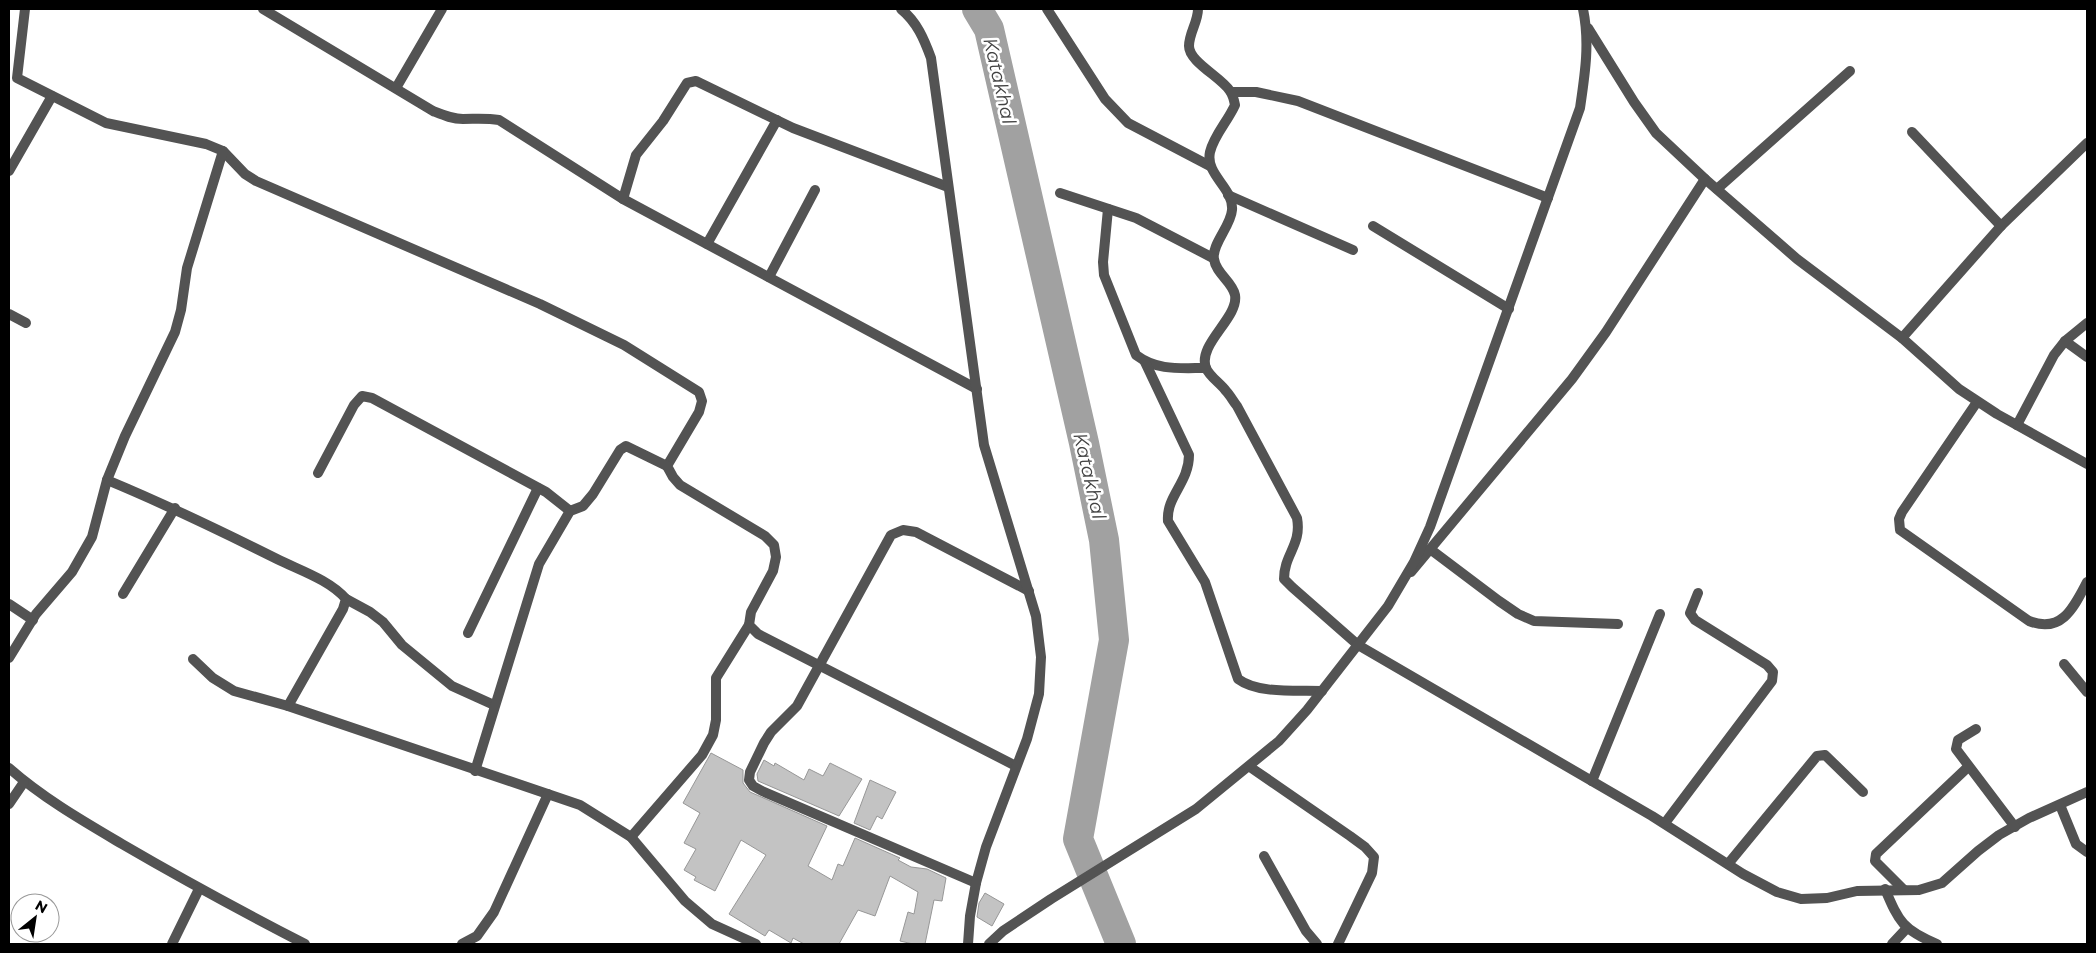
<svg xmlns="http://www.w3.org/2000/svg" width="2096" height="953" font-family="Montserrat,sans-serif">
<rect width="100%" height="100%" fill="#fff"/>
<g fill="none" stroke-linecap="round" stroke-linejoin="round">
<path stroke="#a1a1a1" stroke-width="30" d="M977 9 989 29 1084 443 1104 540 1114 640 1078 839 1121 944"/>
</g>
<g fill="#c3c3c3" stroke="#979797">
<path d="M711 753 743 770V783L750 792 827 826 808 866 832 880 838 864 843 866 855 838 900 858 898 860 911 867 927 869 946 878 942 901 934 900 925 944H913L900 941 908 912 914 914 918 892 890 876 875 916 858 910 839 944H804L793 938 791 943 769 930 765 936 729 914 766 855 741 840 715 891 694 880 696 877 684 870 696 849 684 843 700 813 683 803Z"/>
<path d="M764 760 774 766 775 763 804 780 809 769 823 776 830 763 862 779 839 816 758 781 757 774Z"/>
<path d="M870 780 896 792 882 819 877 816 870 830 854 823Z"/>
<path d="M985 893 1004 904 992 926 977 917 979 903Z"/>
</g>
<g fill="none" stroke-linecap="round" stroke-linejoin="round">
<g stroke="#535353" stroke-width="10">
<path d="M25 9 17 78 106 123 206 144 223 151 245 174 256 181 540 304 624 345 699 392 702 401 699 412 667 466 673 477 680 485 765 536 774 545 776 557 773 571 751 612 749 625 758 634 1016 766"/>
<path d="M263 9 433 111C443 115 452 119 463 119 476 119 486 118 499 120L623 199 977 389"/>
<path d="M1047 9 1105 99 1128 123 1210 166"/>
<path d="M1198 9C1198 22 1189 33 1189 46 1189 62 1221 77 1230 91 1233 95 1234 100 1235 105 1228 121 1214 135 1210 152 1205 175 1234 188 1232 210 1231 226 1211 245 1214 259 1216 274 1232 281 1235 295 1239 318 1197 344 1206 368 1209 376 1221 384 1226 391 1230 395 1233 401 1237 406L1297 518C1302 545 1284 554 1284 579L1292 587 1358 645 1652 816 1743 874 1777 892 1801 899 1827 898 1857 891 1919 890 1942 883 1978 851 1999 835 2029 818 2087 792"/>
<path d="M396 88 442 9"/>
<path d="M1231 92H1256L1298 101 1548 198"/>
<path d="M1912 132 2001 226"/>
<path d="M9 171 52 96"/>
<path d="M1717 189 1850 71"/>
<path d="M1060 193 1136 218 1213 258"/>
<path d="M1228 195 1353 250"/>
<path d="M623 199 636 155 663 121 687 83 696 81 793 128 948 187"/>
<path d="M1108 209 1103 262 1104 275 1136 355C1157 371 1180 368 1206 368"/>
<path d="M1373 226 1509 309"/>
<path d="M707 244 777 120"/>
<path d="M769 277 815 190"/>
<path d="M9 314 26 323"/>
<path d="M1902 338 2001 226 2087 143"/>
<path d="M2065 341 2087 357"/>
<path d="M1145 362 1189 455C1189 483 1166 496 1168 521L1205 582 1238 679C1258 694 1296 690 1322 691"/>
<path d="M1977 402 1902 512 1899 519 1900 530 2029 621C2062 634 2074 607 2087 582"/>
<path d="M2017 425 2054 355 2065 341 2087 323"/>
<path d="M318 473 354 405 362 396 372 398 546 492 570 511"/>
<path d="M107 480C165 504 221 531 277 559 299 570 330 580 346 599L343 609 288 706 580 805 631 837 685 901 712 924 756 944"/>
<path d="M1430 549 1499 601 1518 614 1534 621 1618 624"/>
<path d="M1411 572 1572 379 1606 332 1705 179"/>
<path d="M123 594 175 508"/>
<path d="M346 599 370 612 383 622 402 645 452 686 494 705"/>
<path d="M9 604 33 620"/>
<path d="M468 633 538 488"/>
<path d="M9 658 36 614 72 572 92 537 107 480 125 436 175 332 181 310 187 268 223 151"/>
<path d="M193 659 213 678 234 691 288 706"/>
<path d="M2064 664 2087 692"/>
<path d="M1976 729 1958 740 1956 749 2015 827"/>
<path d="M1250 767 1350 836 1365 847 1374 857 1372 873 1338 944"/>
<path d="M9 768C43 798 83 821 122 844 182 879 243 912 305 944"/>
<path d="M475 771 539 564 570 511 583 506 593 494 620 450 626 446 667 466"/>
<path d="M1592 781 1660 614"/>
<path d="M9 804 24 782"/>
<path d="M2060 805 2076 844 2087 852"/>
<path d="M1665 823 1772 681 1773 672 1767 665 1695 620 1690 613 1698 593"/>
<path d="M631 837 702 755 713 735 716 720V678L749 625"/>
<path d="M1264 856 1306 931 1317 944"/>
<path d="M1728 864 1817 756 1825 755 1863 792"/>
<path d="M976 883 762 791 753 786 749 780 750 772 764 743 771 732 797 706 891 535 903 530 916 532 1029 591"/>
<path d="M1885 889C1899 922 1903 930 1937 944"/>
<path d="M1904 890 1875 861 1876 854 1968 767"/>
<path d="M172 944 199 889"/>
<path d="M462 944 477 936 494 912 548 794"/>
<path d="M1892 944 1907 928"/>
</g>
<g stroke="#535353" stroke-width="10">
<path d="M901 9C917 22 924 39 931 58L984 445 1036 616 1041 657 1039 694 1027 739 986 847 976 883 970 916 968 944"/>
<path d="M1588 28 1634 102 1656 133 1705 179 1797 259 1902 338 1959 389 1997 414 2087 464"/>
<path d="M989 944 1003 931 1051 899 1196 809 1279 741 1307 710 1388 606 1414 562 1430 527 1580 108C1585 74 1590 43 1583 9"/>
</g>
</g>
<g text-anchor="middle" stroke-width="5" stroke-linejoin="round" paint-order="stroke">
<g font-size="19" font-style="italic" fill="#424242" stroke="#fff">
<text transform="translate(1000 81) rotate(77)" y="7">Katakhal</text>
<text transform="translate(1090 476) rotate(77)" y="7">Katakhal</text>
</g>
</g>
<rect width="2096" height="953" fill="none" stroke="#000000" stroke-width="20"/>
<g transform="translate(35 918) rotate(30)"><circle r="24" fill="#ffffff" stroke="#999999"/>
<path d="M0-4L9 19L0 12L-9 19Z" fill="#000000"/>
<text y="-8" font-size="14" font-weight="bold" text-anchor="middle" fill="#000000">N</text>
</g>
</svg>
